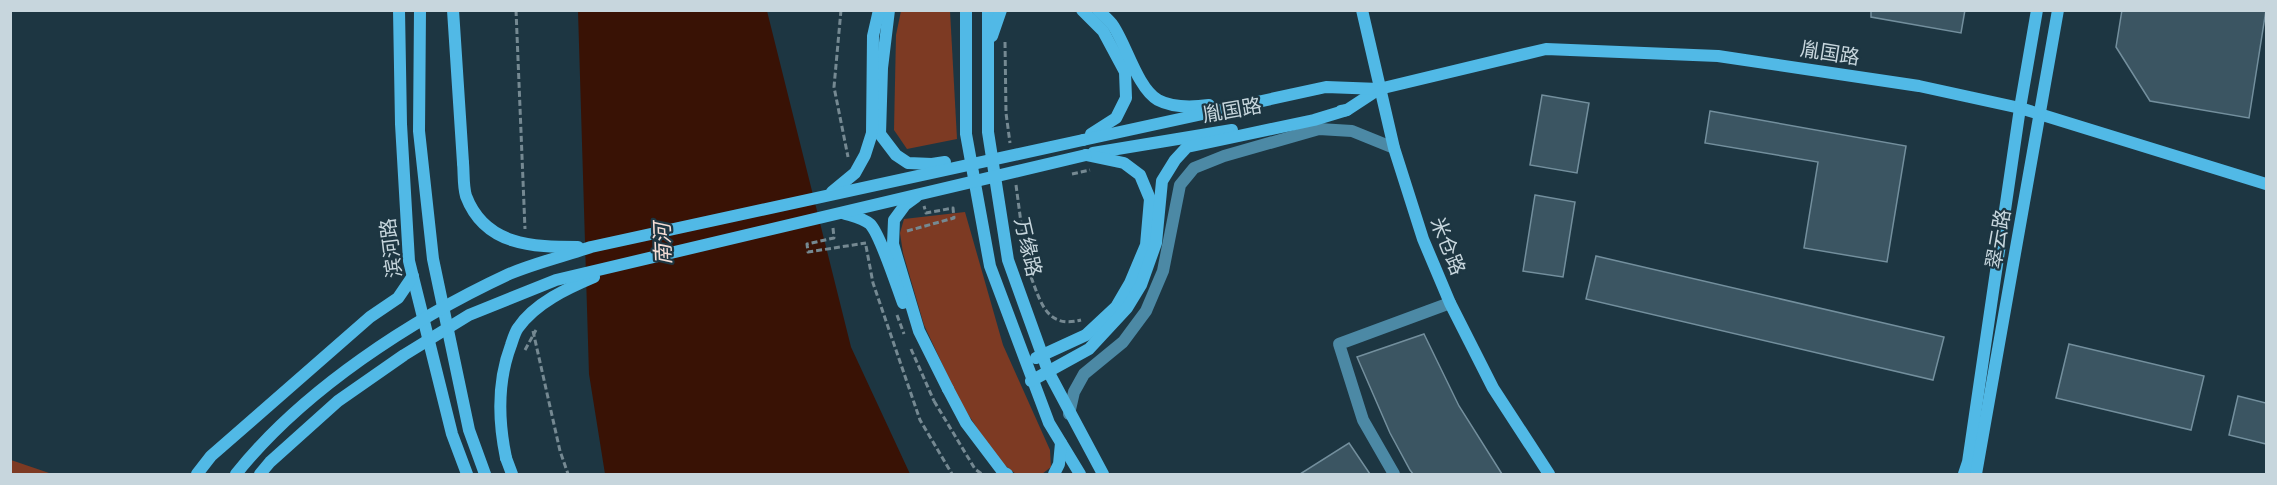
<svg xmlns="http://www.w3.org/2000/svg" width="2277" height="485" font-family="'Fira Sans','Noto Sans SC',sans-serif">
<rect width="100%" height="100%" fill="#1d3642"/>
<g fill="#7d3a23">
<path d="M901 11H950L957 139 907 149 894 130 896 35Z"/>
<path d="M965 212 1003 345 1050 450 1051 467 1042 474H1016L998 460 960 402 924 325 903 253 900 233 904 219Z"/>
<path d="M10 460H11L52 474H11Z"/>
</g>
<path fill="#391205" d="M578 11H767L851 347 910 474H605L589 374Z"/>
<g fill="#3b5562" stroke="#738f9d" stroke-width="1.5">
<path d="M1871 10H1965L1961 33 1871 17Z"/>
<path d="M2122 10H2266L2249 118 2150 101 2116 47Z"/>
<path d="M1542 95 1589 103 1577 173 1530 165Z"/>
<path d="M1710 111 1906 146 1887 262 1804 248 1818 162 1705 143Z"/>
<path d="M1535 195 1575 202 1563 277 1523 271Z"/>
<path d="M1596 256 1944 337 1933 380 1586 299Z"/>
<path d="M1424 334 1459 406 1502 474H1413L1410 470 1390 433 1357 357Z"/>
<path d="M2069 344 2204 376 2191 430 2056 398Z"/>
<path d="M2238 396 2266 403V444L2229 435Z"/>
<path d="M1349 443 1370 474H1300Z"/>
</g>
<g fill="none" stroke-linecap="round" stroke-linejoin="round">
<g stroke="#758992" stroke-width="3" stroke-dasharray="6 3" stroke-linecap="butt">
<path d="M516 10 525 229"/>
<path d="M841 10 834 87 848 157"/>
<path d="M1005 42 1006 113 1010 143"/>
<path d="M1016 185 1027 268"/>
<path d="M833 228 834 238 807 244 808 252 866 243"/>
<path d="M907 231 954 218 953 208 926 213 924 206"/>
<path d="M866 246 873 283 920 420 952 474"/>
<path d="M1031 277C1041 303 1047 329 1081 320"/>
<path d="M533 331 560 451 568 474"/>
<path d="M934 401 975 469 982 474"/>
</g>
<g stroke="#4c89a5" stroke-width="12">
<path d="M1069 414 1074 392 1084 374 1123 342 1146 311 1163 271 1180 185 1194 168 1224 156 1319 129 1352 131 1394 148"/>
<path d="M1394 474 1363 420 1339 344 1450 303"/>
</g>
<g stroke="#51b9e6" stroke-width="12">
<path d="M399 10 401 124 409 261 452 434 467 474"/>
<path d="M420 10 419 131 433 259 469 430 485 474"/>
<path d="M453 10 463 163"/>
<path d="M966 10V134L990 266 1049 423 1080 474"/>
<path d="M988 10V132L1008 260 1048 371 1103 474"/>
<path d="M1082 10 1103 31 1125 72 1126 98 1116 118 1091 134"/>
<path d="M1098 10C1103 15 1108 19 1112 24 1126 43 1137 88 1158 100 1173 108 1194 107 1209 105"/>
<path d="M1362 10 1394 148 1423 239 1450 303 1493 388 1549 474"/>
<path d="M992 36 1001 10"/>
<path d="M1341 111 1347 110 1379 89"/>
<path d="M1083 140 1326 87 1379 89 1546 49 1718 56 1919 86 2020 108 2266 184"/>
<path d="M1093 153 1232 130"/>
<path d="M1036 358 1086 335 1116 307 1130 283 1146 245 1150 199 1140 175 1124 163 1086 155"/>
<path d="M1031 381 1089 349 1127 308 1141 285 1156 243 1162 181 1175 160 1187 147 1314 120 1347 110"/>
<path d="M948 389 966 423 1003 472 1007 474"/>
<path d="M506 458 512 474"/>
<path d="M197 474 211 456 370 317 398 298 413 276"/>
<path d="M1054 474 1059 464 1061 443"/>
<path d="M1964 474 1968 462 2020 108 2037 10"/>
<path d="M1976 474 2058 10"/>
</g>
<g stroke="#758992" stroke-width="3" stroke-dasharray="6 3" stroke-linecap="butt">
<path d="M1072 174 1090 170"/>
<path d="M897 315 904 334"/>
<path d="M911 349 934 401"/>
<path d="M525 350 536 330"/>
</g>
<g stroke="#51b9e6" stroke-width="12">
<path d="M889 10 882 68 880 134 896 155 908 163 932 164 945 162"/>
<path d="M463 163C464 173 463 186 466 196 485 246 533 247 578 247"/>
<path d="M832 192 855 173 865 155 872 133 873 36 879 10"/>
<path d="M916 197 905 205 894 220 893 244 919 331 948 389"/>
<path d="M843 213C852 216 863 218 870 224 880 234 897 287 903 303"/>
<path d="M506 458C498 420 497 382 511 345 513 339 515 332 518 328 535 303 568 288 594 277"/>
<path d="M236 474C303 390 412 319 509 274 535 263 564 256 591 247L1083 140"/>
<path d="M260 474 270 462 338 401 404 355 469 315 556 280 1086 155"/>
</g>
</g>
<g text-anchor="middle" stroke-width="4.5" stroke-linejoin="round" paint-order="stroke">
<g font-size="20" fill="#c7d6dd" stroke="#1d3642">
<text transform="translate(1830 53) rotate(9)" y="7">胤国路</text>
<text transform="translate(1232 110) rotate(-10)" y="7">胤国路</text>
<text transform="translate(1998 239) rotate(-80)" y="7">翠云路</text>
<text transform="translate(1448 246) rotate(68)" y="7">米仓路</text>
<text transform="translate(1028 247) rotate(77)" y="7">万缘路</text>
<text transform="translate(391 248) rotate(-97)" y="7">滨河路</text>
</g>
<g font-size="21" font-style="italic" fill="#f4ddd5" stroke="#1d3642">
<text transform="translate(663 244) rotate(-92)" y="7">南河</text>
</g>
</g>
<rect width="2277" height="485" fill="none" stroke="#c7d6dd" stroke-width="24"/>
</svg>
